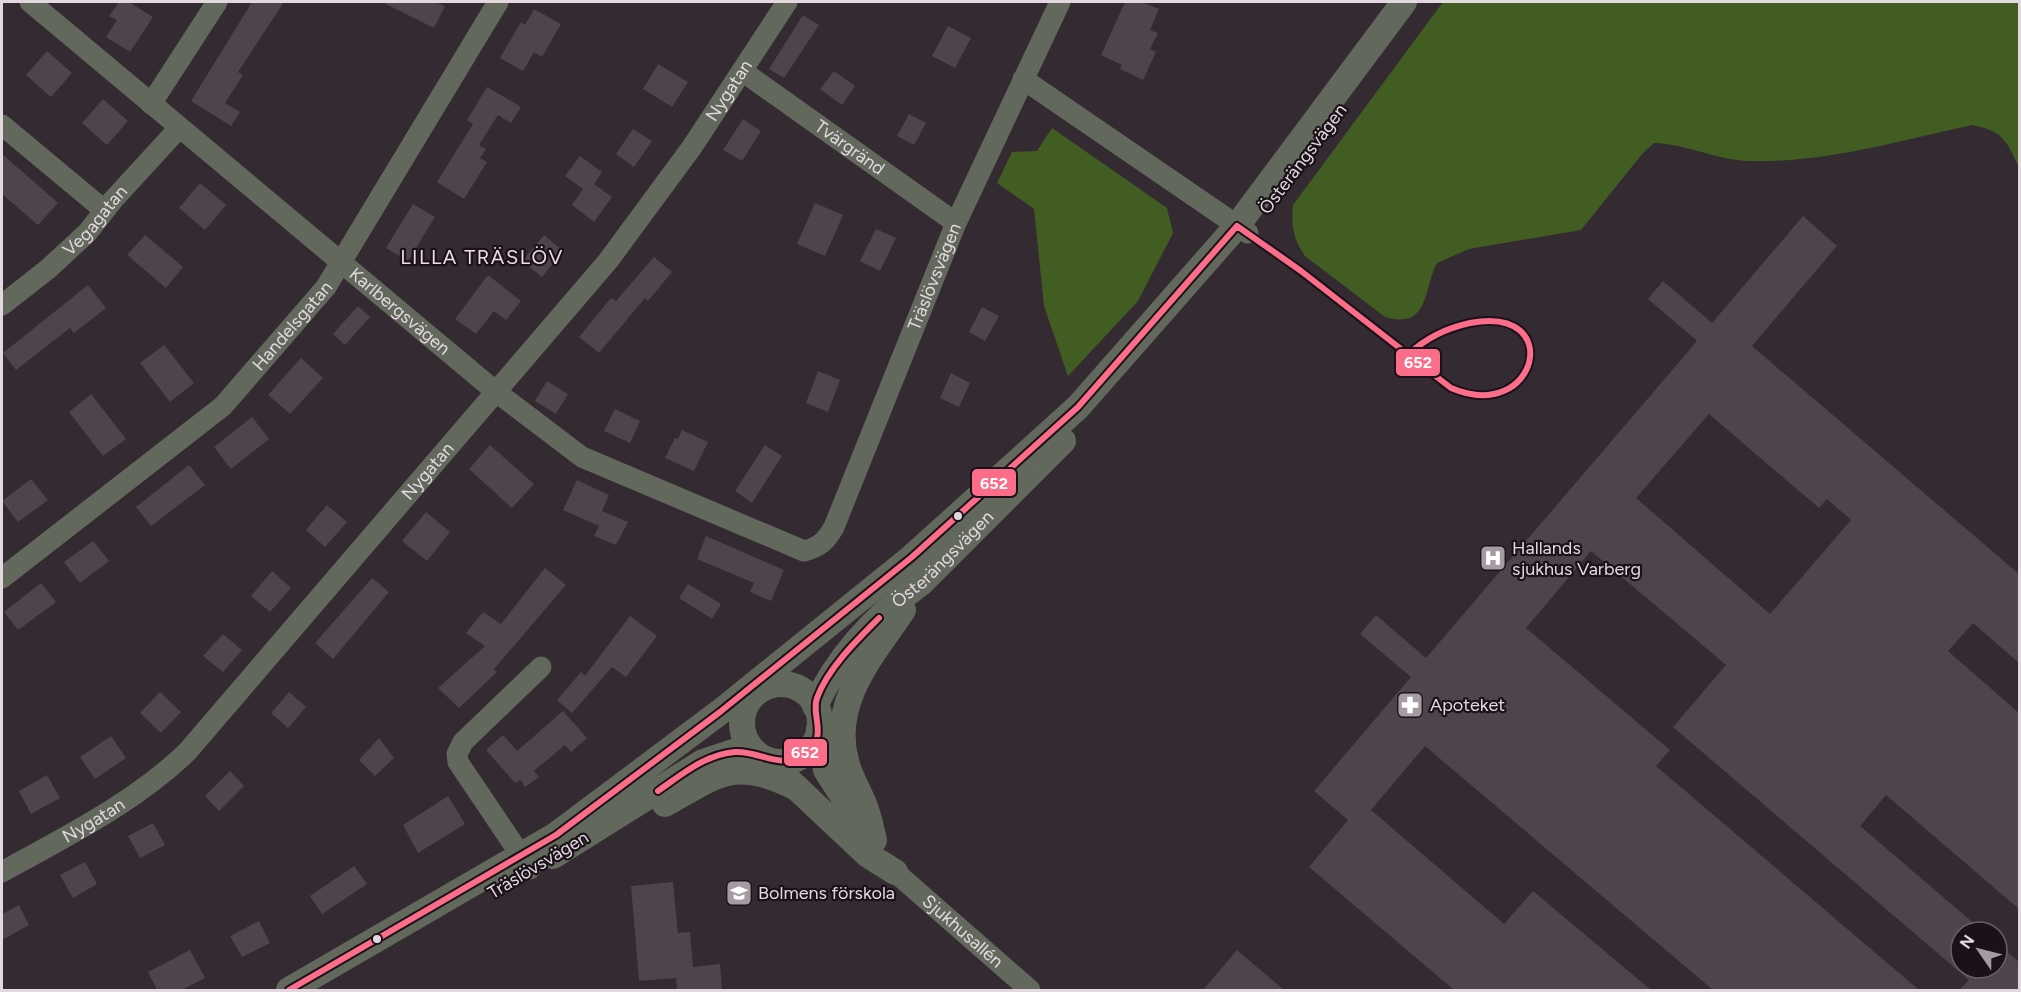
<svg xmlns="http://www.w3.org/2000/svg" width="2021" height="992" font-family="Figtree,sans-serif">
<rect width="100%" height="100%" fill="#342a31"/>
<g fill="#425d22">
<path d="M1443 2H2019V167C2006 140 2003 131 1972 125 1898 141 1826 163 1749 161 1717 160 1686 144 1654 143L1643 153 1581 230 1469 249 1437 263C1423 289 1430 330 1385 317L1305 256C1293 238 1291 226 1293 205Z"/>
<path d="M1052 128 1167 208 1173 233 1138 301 1068 376 1044 306 1034 209 997 183 1012 152 1037 151Z"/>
</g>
<g fill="#4d454b" fill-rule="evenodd">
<path d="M119 2H129L153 17 130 52 106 37 117 20 109 16Z"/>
<path d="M252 2H284L238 72 243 75 225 103 240 112 231 126 191 101Z"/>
<path d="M382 2H435L445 6 434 28Z"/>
<path d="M1125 2H1142L1159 9 1150 30 1158 33 1150 49 1156 52 1143 80 1120 69 1122 65 1101 55Z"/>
<path d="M534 9 561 24 542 57 534 52 523 71 500 58 521 22 525 25Z"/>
<path d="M803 15 819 25 784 78 769 69Z"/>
<path d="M948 26 971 38 955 68 932 56Z"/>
<path d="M47 51 72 73 51 97 26 75Z"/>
<path d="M658 64 688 82 672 107 643 89Z"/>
<path d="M834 71 855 86 842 105 820 89Z"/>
<path d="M487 87 521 107 511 123 498 115 479 145 486 149 480 158 487 162 464 199 437 182 473 124 467 120Z"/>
<path d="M103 99 128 121 107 145 82 123Z"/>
<path d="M909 114 926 123 914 145 897 136Z"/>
<path d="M743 119 761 131 742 161 723 150Z"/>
<path d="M633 129 652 141 634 167 616 154Z"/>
<path d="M2 154 58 203 38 225 2 194Z"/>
<path d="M580 156 602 172 594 184 612 197 594 222 572 205 583 189 565 176Z"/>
<path d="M200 183 226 205 205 230 179 208Z"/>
<path d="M815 203 843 215 825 256 797 244Z"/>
<path d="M413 204 435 217 408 261 386 248Z"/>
<path d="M1803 216 1837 246 1752 346 2019 574V663L1973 623 1948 651 2019 713V909L1886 795 1860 826 1984 932H1961V968H1997V943L2019 962V990H1959L1969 980 1673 727 1726 665 1591 551 1526 628 1670 750 1656 766 1919 990H1713L1425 746 1371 810 1504 924 1533 891 1651 990H1454L1309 867 1348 820 1314 791 1411 677 1360 634 1376 615 1426 658 1697 341 1648 299 1663 281 1712 323ZM1709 414 1819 508 1827 499 1851 520 1770 614 1636 498Z"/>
<path d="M876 229 896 238 880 271 860 261Z"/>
<path d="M145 235 183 267 166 288 127 255Z"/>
<path d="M544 235 563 251 542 277 522 261Z"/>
<path d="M654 257 672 272 648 301 645 298 599 353 579 337 611 298 616 301Z"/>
<path d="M488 275 521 301 506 320 494 311 476 334 455 319Z"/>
<path d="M88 285 106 308 74 333 70 328 16 370 3 353Z"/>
<path d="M358 306 370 317 345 345 333 334Z"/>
<path d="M982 307 999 316 985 341 969 332Z"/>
<path d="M164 345 194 383 170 402 140 363Z"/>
<path d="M301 358 323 378 290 414 268 395Z"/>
<path d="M818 371 840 380 828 412 806 403Z"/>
<path d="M951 373 970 383 959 407 940 398Z"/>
<path d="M547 381 568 394 556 414 535 401Z"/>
<path d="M91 394 126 439 103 456 69 412Z"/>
<path d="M615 409 640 421 630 443 604 431Z"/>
<path d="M252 417 269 439 231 469 214 447Z"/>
<path d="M682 430 708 442 694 471 665 458 675 438 678 439Z"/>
<path d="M490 445 534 484 512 508 469 469Z"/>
<path d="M765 445 782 456 752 503 735 491Z"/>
<path d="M189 465 205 485 151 526 136 507Z"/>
<path d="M31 479 48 500 18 522 2 501Z"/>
<path d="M577 480 609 495 602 511 628 522 616 545 594 536 599 526 563 510Z"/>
<path d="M327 505 347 522 325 547 306 530Z"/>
<path d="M426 512 450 532 427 561 402 541Z"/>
<path d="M706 536 784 570 771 601 750 592 754 583 697 559Z"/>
<path d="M93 541 109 561 80 583 64 562Z"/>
<path d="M545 568 566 585 494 669 497 672 459 708 438 688 485 646 466 633 483 612 501 624Z"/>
<path d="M272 571 291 588 270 612 251 596Z"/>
<path d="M372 578 389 592 333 659 315 643Z"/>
<path d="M41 583 56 602 18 630 4 612Z"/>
<path d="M688 584 721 604 712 619 679 598Z"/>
<path d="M630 616 657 636 626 677 612 667 572 713 557 700 581 672 585 676Z"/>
<path d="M223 634 242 650 223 672 203 656Z"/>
<path d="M160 692 181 712 161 733 140 713Z"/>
<path d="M289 692 306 707 288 728 271 713Z"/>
<path d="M563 711 587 738 571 752 565 745 534 771 539 777 525 787 521 780 515 783 486 750 503 735 517 751Z"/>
<path d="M111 736 126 758 95 779 80 757Z"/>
<path d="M379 738 394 758 375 776 359 760Z"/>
<path d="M230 771 244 786 219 811 205 796Z"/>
<path d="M47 775 60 798 31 814 19 791Z"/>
<path d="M448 796 465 824 418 853 403 825Z"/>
<path d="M153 823 165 845 140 858 128 836Z"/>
<path d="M85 862 97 884 73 898 60 875Z"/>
<path d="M354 866 367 884 322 914 310 896Z"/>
<path d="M673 882 678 933 690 932 693 967 720 964 722 990H677L676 978 639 981 631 886Z"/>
<path d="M19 905 29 925 2 940V914Z"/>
<path d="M259 921 270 943 242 957 230 936Z"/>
<path d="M190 950 205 978 182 990H157L148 972Z"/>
<path d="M1237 950 1284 990H1203Z"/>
</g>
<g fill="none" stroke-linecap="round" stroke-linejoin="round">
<g stroke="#62685c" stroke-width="21">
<path id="s1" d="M30 2 495 391 582 457 804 551C820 547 826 541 834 527L956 223 1060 2"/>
<path id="s2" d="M742 71 956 223"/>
<path d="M1023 79 1248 233"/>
<path d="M151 104 217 2"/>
<path d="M2 125 104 210"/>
<path id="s3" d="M2 305 48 269 87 233 113 200 179 128"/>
<path id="s4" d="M2 578 223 406 326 287 498 2"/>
<path d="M530 869 458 762 457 754 463 742 541 667"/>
<path id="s5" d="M2 872C65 837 134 803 187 752L608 261 692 147 787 2"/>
<path id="s6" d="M895 872 1030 990"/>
</g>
<g stroke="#62685c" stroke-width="26">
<circle cx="781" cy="723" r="39"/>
<path id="s7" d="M815 706C838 656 877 615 921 583L1063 441"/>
<path d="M819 729 826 770 860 823"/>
<path d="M784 776 868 855 895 872"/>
<path d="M665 804C721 772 735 758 797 788"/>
<path d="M874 840C871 828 869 816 864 804 858 790 850 777 846 761 830 702 872 656 903 610"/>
<path d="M553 856 703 762 733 752 756 753"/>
<path d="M289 990 556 835 720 712 912 557 1078 407 1237 226 1404 2"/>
</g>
<defs>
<g id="bus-1">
<path d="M658 791C681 775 706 754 735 752 758 750 780 770 802 755 831 737 810 717 817 698 828 668 857 640 879 618"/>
<path d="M289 990 556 835 720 712 912 557 1078 407 1237 226 1301 271 1451 388C1538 425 1566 304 1470 323 1447 328 1426 338 1409 354"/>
</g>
</defs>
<use href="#bus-1" stroke="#1a1218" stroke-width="10"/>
<use href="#bus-1" stroke="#fb6d88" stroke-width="6"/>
</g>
<defs>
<symbol id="hospital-square" viewBox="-11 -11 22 22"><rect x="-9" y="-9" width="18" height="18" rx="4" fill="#a69ba2" stroke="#1a1218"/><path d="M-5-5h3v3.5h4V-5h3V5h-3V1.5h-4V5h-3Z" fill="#fff"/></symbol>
<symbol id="pharmacy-square" viewBox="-11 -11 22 22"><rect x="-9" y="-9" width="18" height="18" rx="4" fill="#a69ba2" stroke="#1a1218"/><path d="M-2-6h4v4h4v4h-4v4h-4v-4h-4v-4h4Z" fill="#fff"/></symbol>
<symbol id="school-square" viewBox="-11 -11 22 22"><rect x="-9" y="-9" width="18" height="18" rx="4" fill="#a69ba2" stroke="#1a1218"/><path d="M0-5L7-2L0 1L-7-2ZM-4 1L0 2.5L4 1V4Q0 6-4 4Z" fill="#fff"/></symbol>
</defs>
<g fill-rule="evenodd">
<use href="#hospital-square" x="1478" y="543" width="30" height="30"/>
<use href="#pharmacy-square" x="1395" y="690" width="30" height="30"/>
<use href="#school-square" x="724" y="878" width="30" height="30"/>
</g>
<g fill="#e3d8df" stroke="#1a1218" stroke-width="2">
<circle cx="958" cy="516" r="5"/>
<circle cx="377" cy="939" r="5"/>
</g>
<g text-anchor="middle" stroke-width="4.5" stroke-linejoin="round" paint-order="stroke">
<g font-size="18" fill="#e3d8df" stroke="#1a1218">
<text dy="6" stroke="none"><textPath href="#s5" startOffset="1077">Nygatan</textPath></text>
<text dy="6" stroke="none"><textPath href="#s2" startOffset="132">Tvärgränd</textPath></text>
<text transform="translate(1303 159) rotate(-53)" y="6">Österängsvägen</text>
<text dy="6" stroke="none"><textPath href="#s3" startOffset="126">Vegagatan</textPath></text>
<text dy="6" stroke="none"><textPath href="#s1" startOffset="1266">Träslövsvägen</textPath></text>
<text dy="6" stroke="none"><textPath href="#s1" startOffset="482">Karlbergsvägen</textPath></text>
<text dy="6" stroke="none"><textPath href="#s4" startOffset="386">Handelsgatan</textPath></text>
<text dy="6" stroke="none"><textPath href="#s5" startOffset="591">Nygatan</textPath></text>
<text dy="6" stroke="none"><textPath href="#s7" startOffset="196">Österängsvägen</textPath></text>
<text dy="6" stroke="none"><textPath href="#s5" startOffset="105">Nygatan</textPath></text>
<text transform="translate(538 865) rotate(-31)" y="6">Träslövsvägen</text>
<text dy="6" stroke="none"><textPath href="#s6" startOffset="90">Sjukhusallén</textPath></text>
</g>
<g font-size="18" fill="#e3d8df" stroke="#1a1218" text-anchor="start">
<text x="1512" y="554">Hallands<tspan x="1512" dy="21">sjukhus Varberg</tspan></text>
<text x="1430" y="711">Apoteket</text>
<text x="758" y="899">Bolmens förskola</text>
</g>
<g font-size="20" letter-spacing="1.5" fill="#f0d9e8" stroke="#1a1218">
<text x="482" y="264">LILLA TRÄSLÖV</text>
</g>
</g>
<g stroke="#1a1218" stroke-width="2">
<rect x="1395" y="348" width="46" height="29" rx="6" fill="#fb6d88"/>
<rect x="971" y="468" width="46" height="29" rx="6" fill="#fb6d88"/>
<rect x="783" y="738" width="45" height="29" rx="6" fill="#fb6d88"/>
</g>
<g font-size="16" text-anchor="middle" font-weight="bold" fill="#fff">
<text x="1418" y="368">652</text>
<text x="994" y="489">652</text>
<text x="805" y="758">652</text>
</g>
<rect width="2021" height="992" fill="none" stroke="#e3d8df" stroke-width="6"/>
<g transform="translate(1979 950) rotate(305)"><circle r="28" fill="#1a1218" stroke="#6a6168" stroke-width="1.5"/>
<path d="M0-4.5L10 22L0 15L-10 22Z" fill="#a69ba2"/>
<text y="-9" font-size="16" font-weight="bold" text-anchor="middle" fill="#e3d8df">N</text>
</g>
</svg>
